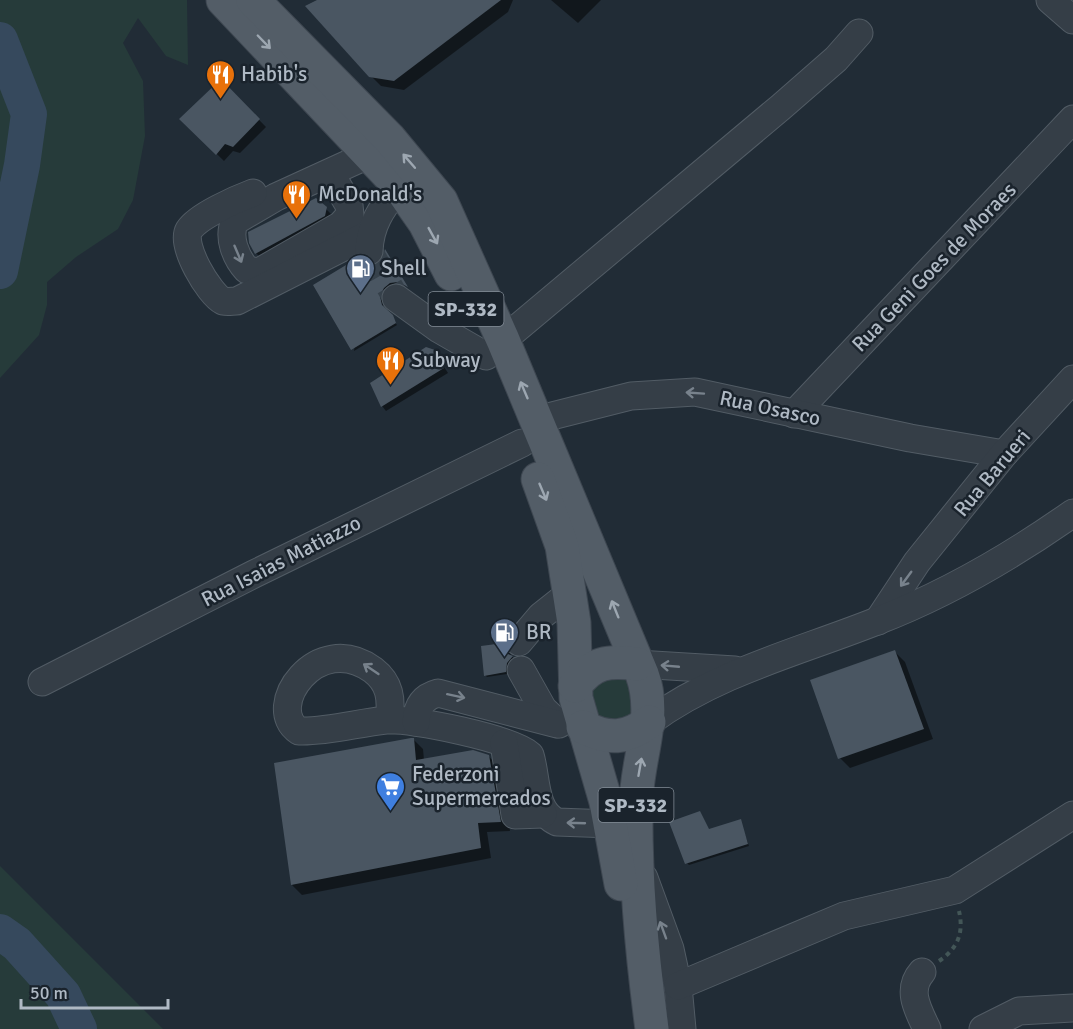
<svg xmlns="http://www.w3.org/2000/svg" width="1073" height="1029" font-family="Signika,sans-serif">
<rect width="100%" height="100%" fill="#212c36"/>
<g fill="#263b3a">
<path d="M0 0H187L188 65 166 56 138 18 123 43 143 81 145 136 133 200 118 229 76 257 47 282V305L39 335 0 378Z"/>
<path d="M598 673 632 677V718L618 726 595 715 588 694Z"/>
<path d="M0 866 163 1029H0Z"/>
</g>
<g fill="#0007">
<path d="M320 0H513L508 12 404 90 381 86 371 76Z"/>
<path d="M551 0H601L578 23Z"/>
<path d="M221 81 266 127 240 153 233 151 224 161 181 119Z"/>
<path d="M316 199 333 216 262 259 254 251Z"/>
<path d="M377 266 407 286 392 285 385 290 382 298 383 308 397 325 354 351 367 268Z"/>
<path d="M434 351 448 373 386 411 382 406Z"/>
<path d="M505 647 514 659 509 665 507 674 487 677 485 675Z"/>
<path d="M895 652 905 662 933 739 850 768 840 758Z"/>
<path d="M413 739 423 749 424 760 488 756 499 766 510 831 487 832 491 858 302 895 292 885Z"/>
<path d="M740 821 749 846 689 865 687 863 709 830Z"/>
</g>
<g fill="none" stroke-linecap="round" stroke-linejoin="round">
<g stroke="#36495d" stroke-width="36">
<path d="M0 40 29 114 22 165 0 271"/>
<path d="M0 932 17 944 63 995 79 1029"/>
</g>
</g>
<g fill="#4a5662">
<path d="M317 0H501L394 81 369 77 305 6Z"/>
<path d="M221 79 260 119 233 147 225 144 216 155 179 119Z"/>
<path d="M316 198 327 207 325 216 255 254 249 243 248 232Z"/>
<path d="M385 249 408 287 398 282 390 283 384 288 380 296 382 305 393 315 396 323 351 350 313 285 356 259 367 267 376 265 382 260Z"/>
<path d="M426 347 435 350 444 368 381 407 370 383Z"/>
<path d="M504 643 508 654 513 656 507 663 506 672 484 676 481 646Z"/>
<path d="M895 650 924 729 838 759 810 680Z"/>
<path d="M411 738H414L416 760 473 750 489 755 501 822 478 823 481 848 291 885 274 763Z"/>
<path d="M700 811 709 829 741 819 748 844 685 864 669 822Z"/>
</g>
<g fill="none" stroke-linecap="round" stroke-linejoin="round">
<path stroke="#36414b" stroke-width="27" stroke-dasharray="27 14" stroke-linecap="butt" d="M369 251 396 298"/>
<defs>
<g id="minor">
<path d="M1050 0 1073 20"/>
<path d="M330 173 349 205 350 215 341 225 259 272 247 270C236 258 227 237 235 221L276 197 370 154"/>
<path d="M253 193C237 199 198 216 189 230 180 245 209 294 223 301 228 302 232 301 237 301L369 234"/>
<path d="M369 251C370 223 383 207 399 186"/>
<path d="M396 298 439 329 486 356"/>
<path d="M503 340 781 107 836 59 859 33"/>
<path d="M794 414 1073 119"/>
<path d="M536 420 631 396 695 392 910 438 1004 454"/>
<path d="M878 621 917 562 1004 454 1073 379"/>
<path d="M519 642 541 616 570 593"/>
<path d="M637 664 735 670"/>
<path d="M521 670 543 709 559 724"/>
<path d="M42 682 254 574 522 443"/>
<path d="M389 720C392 699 390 683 373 670 317 629 263 708 299 731 328 732 357 723 386 720 411 718 513 739 530 755 537 777 533 811 557 822L611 824"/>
<path d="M416 722C417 706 423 697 438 693L557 724"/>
<path d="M649 722C717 672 799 652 877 621 947 594 1012 556 1073 513"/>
<path d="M504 743 515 815 543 814"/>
<path d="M644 878 670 949 678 986 682 1029"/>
<path d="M922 972C906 990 918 1010 927 1029"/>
<path d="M678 986 844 916 955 890 1073 815"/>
<path d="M983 1029 1019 1011 1073 1008"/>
</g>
<g id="major">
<path d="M223 0 399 186 425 223 451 274"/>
<path d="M253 0 389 138 441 201 503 340 642 674C658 718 636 760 636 805 635 880 642 955 652 1029"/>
<path d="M538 479 562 546 574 623 576 698 606 802 621 884"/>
<path d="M575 686C592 662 609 660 637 664"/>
<path d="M583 727C609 740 626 739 649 722"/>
</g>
</defs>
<use href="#minor" stroke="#525c65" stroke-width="29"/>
<use href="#major" stroke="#3e4751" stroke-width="35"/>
<path stroke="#435657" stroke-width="4" stroke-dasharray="4.5 4.5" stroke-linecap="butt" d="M939 961C958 948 964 933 959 911"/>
<use href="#minor" stroke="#353e47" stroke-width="27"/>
<use href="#major" stroke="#535d67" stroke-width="33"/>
</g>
<defs><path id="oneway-shaft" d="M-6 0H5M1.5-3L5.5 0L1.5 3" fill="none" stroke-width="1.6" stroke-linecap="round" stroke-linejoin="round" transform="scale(1.5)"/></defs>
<g stroke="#9da7b1">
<use href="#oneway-shaft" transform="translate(264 42) rotate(46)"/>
<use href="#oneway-shaft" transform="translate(409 161) rotate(-131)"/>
<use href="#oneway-shaft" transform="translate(433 236) rotate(61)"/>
<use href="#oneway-shaft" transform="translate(524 390) rotate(-113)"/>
<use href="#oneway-shaft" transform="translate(543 492) rotate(67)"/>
<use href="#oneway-shaft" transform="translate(615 609) rotate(-112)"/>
<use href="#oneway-shaft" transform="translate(640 767) rotate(-80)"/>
</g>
<g stroke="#78828c">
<use href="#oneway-shaft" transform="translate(238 254) rotate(67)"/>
<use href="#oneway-shaft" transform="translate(695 393) rotate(-176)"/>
<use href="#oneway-shaft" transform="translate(906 579) rotate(126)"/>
<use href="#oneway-shaft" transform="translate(670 666) rotate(-175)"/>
<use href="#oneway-shaft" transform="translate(371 669) rotate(-146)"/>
<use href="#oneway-shaft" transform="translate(456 696) rotate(12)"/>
<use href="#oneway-shaft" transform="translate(576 823) rotate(-178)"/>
<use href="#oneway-shaft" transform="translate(663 930) rotate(-110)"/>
</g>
<defs>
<symbol id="restaurant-pin" viewBox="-11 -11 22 30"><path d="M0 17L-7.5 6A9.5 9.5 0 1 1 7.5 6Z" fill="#e8710a" stroke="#1a232c"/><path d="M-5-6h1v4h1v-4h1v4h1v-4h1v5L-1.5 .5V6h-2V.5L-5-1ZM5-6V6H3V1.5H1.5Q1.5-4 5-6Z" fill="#fff"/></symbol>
<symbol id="fuel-pin" viewBox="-11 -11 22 30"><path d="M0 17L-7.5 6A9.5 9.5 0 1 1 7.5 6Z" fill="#5c6f8a" stroke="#1a232c"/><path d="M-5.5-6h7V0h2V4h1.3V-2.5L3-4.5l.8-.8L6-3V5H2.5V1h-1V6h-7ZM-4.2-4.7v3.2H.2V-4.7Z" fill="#fff"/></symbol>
<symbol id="supermarket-pin" viewBox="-11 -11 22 30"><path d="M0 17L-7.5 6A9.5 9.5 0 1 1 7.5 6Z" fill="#3f7fe0" stroke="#1a232c"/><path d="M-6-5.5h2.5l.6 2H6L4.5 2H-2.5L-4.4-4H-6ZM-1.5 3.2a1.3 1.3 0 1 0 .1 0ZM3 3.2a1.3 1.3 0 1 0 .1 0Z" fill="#fff"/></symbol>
</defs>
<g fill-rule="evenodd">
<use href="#restaurant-pin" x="204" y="58" width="33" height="45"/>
<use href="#restaurant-pin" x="280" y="178" width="33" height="45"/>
<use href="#fuel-pin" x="344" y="252" width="33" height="45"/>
<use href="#restaurant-pin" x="374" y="344" width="33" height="45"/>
<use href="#fuel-pin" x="488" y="616" width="33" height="45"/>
<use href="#supermarket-pin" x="374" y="770" width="33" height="45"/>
</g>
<g text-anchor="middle" stroke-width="5" stroke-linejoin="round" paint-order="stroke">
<g fill="#1a232c" stroke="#828c96" stroke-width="1.5">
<rect x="428.5" y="292" width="75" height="34" rx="4.5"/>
<rect x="598.5" y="788" width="75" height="34" rx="4.5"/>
</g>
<g font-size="20" font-weight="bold" fill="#afb9c4">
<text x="466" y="316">SP-332</text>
<text x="636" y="812">SP-332</text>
</g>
<g font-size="21" fill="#afb9c4" stroke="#1a232c" text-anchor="start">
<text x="241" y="81">Habib's</text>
<text x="318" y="201">McDonald's</text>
<text x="381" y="275">Shell</text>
<text x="411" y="367">Subway</text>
<text x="526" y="639">BR</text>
<text x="412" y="781">Federzoni<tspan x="412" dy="24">Supermercados</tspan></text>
</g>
<g font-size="21" fill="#afb9c4" stroke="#1a232c">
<text transform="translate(934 267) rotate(-46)" y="7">Rua Geni Goes de Moraes</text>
<text transform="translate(770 408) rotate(12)" y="7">Rua Osasco</text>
<text transform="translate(992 473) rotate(-50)" y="7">Rua Barueri</text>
<text transform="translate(281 561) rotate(-27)" y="7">Rua Isaias Matiazzo</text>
</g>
</g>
<path d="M21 999v9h147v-9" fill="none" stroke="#afb9c4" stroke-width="3"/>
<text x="30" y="999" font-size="18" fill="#afb9c4" stroke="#1a232c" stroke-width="4.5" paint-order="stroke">50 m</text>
</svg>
